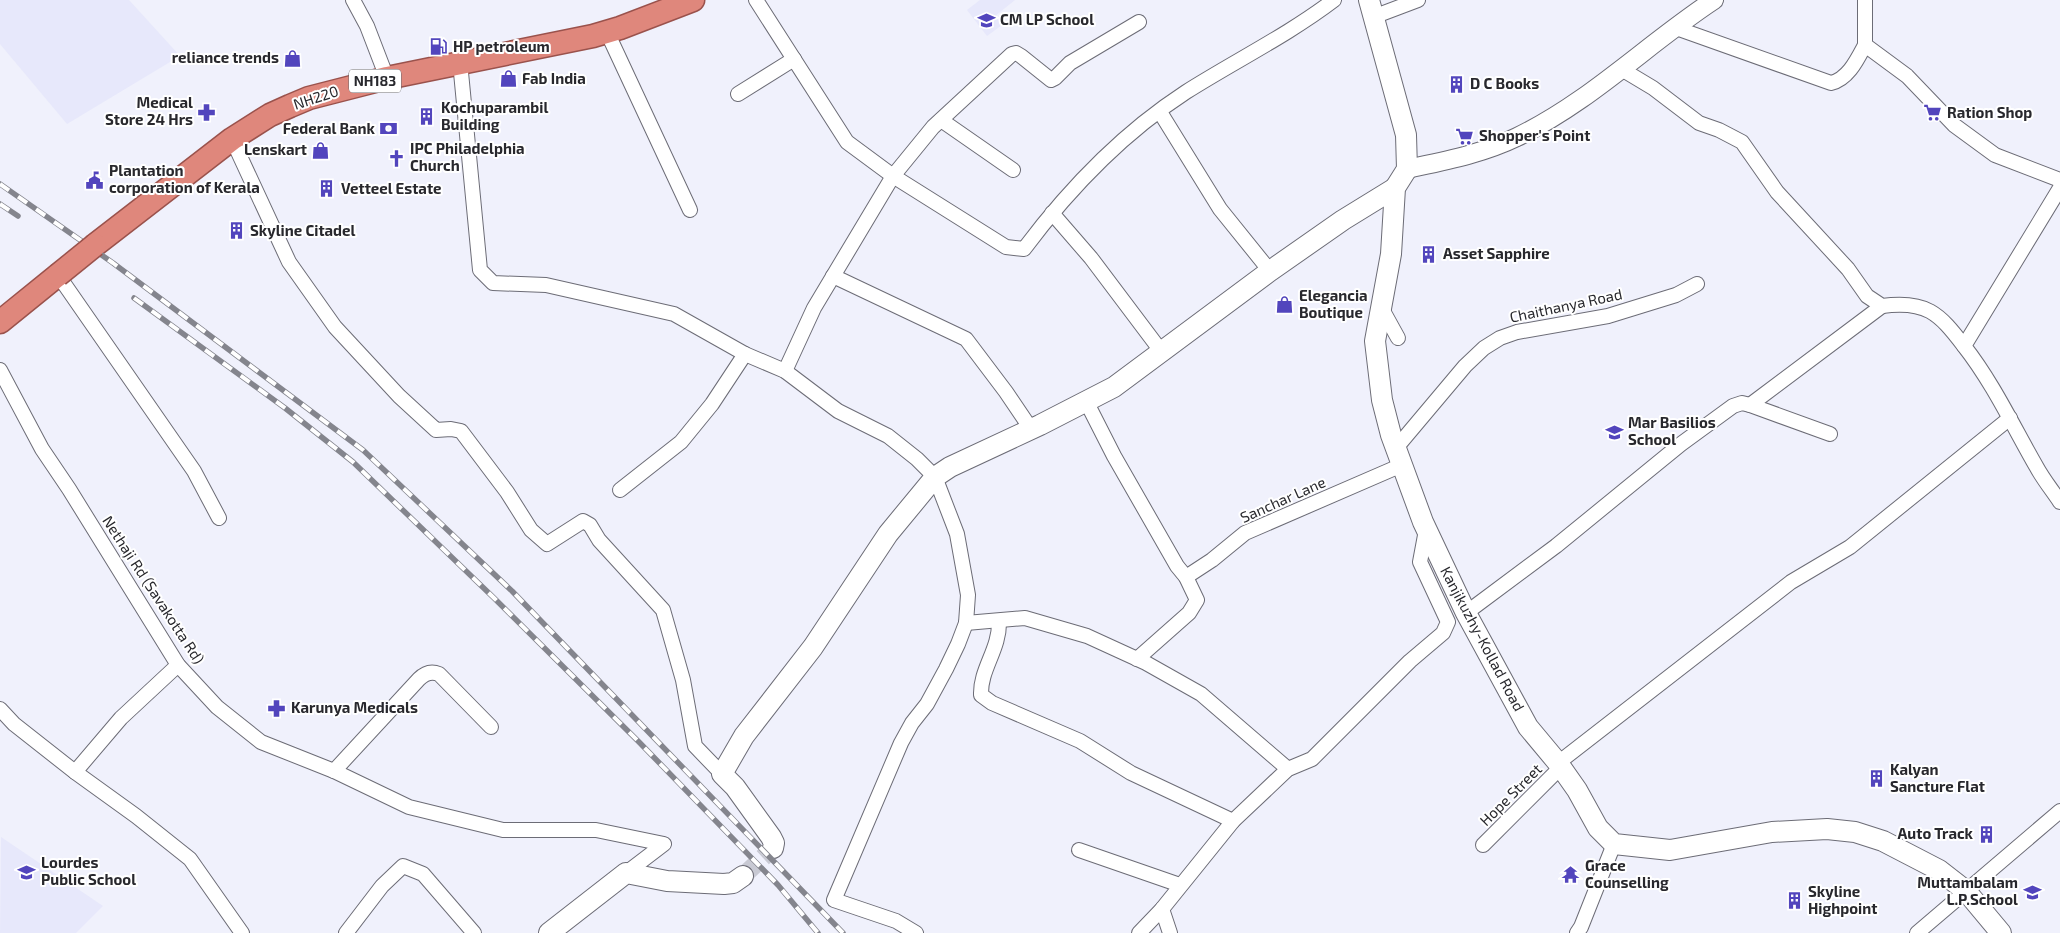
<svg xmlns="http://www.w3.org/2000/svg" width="2060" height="933" font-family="'Exo 2',sans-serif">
<rect width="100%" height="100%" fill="#f0f1fc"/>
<g fill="#e7e8fb">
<path d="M0 0H129L180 56 67 124 0 44Z"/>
<path d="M980 0H1015L995 16 1002 25 987 36 967 10Z"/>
<path d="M1 837 103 906 76 933H0Z"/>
</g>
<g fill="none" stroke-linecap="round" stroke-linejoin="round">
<path stroke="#c8c9d3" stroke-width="18" stroke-dasharray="18 9" stroke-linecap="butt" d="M743 876 773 848"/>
<defs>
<g id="minor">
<path d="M353 0 367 26 387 78"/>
<path d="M756 0 847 142 893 176 1006 247 1024 249C1069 189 1123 133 1186 92 1235 61 1288 35 1334 0"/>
<path d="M1865 0V45L1907 76 1954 125 1995 155 2060 180"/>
<path d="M1373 17 1418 0"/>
<path d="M1676 28 1831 83C1848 79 1857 60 1865 45"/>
<path d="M607 32 690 210"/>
<path d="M460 62 480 270 493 283 546 285 674 314 745 354 785 371 838 411 888 436 917 459 935 477 957 534 968 595 966 623 958 644 946 669 927 704 912 723 901 743 834 900 896 921 916 933"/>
<path d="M1623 70 1653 88 1699 123 1719 130 1742 142 1777 192 1848 269 1867 296 1882 306C1926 300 1939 313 1964 346"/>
<path d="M738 94 794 59"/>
<path d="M1160 112 1220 209 1270 271"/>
<path d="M941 120 1013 170"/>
<path d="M232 139 289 262 335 327 399 396 436 430 451 429 461 431 507 492 531 530 547 544 583 521 590 525 599 540 663 610 683 680 695 746 722 774"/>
<path d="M2060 188 1964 346C1993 383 2013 426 2036 466 2043 479 2052 490 2060 502"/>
<path d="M1052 213 1091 258 1161 351"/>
<path d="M58 275 194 471 219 518"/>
<path d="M833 276 966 339 1006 392 1031 429"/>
<path d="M1382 309 1398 338"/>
<path d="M0 370 42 449 69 489 178 665 217 707 261 742 334 771 409 807 503 830H596L664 844 626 873"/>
<path d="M785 371 814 308 893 176 933 127 1012 54 1016 53 1021 56 1051 80 1055 78 1070 63 1139 22"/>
<path d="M1086 401 1114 456 1177 566 1186 577 1197 600 1189 613 1137 659"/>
<path d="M1750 405 1882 306"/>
<path d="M1396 448 1465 366 1484 348 1500 338 1517 332 1608 316 1676 295 1697 284"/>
<path d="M620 490 681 442 712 404 745 354"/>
<path d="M1186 577 1212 560 1245 533 1402 465"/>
<path d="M1466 613 1556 546 1681 444 1733 406 1742 403 1750 405 1830 434"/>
<path d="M999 621C1000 649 980 669 981 695L992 703 1080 741 1131 773 1233 821"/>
<path d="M966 623 1025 618 1087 636 1146 663 1201 694 1288 769"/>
<path d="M178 665 121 718 75 772 136 816 190 859 242 933"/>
<path d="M0 709 14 724 75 772"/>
<path d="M1558 763 1791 582 1850 547 2010 418"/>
<path d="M334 771 419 679C425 673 432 671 439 674L491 727"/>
<path d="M1483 845 1561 767"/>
<path d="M1079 850 1180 885"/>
<path d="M1162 909 1170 933"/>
<path d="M346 933 382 886 403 866 423 874 474 933"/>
<path d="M1139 933 1162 909 1233 821 1288 769 1312 759 1410 661 1443 633 1448 622 1420 562 1426 530"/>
<path d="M1577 933 1581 927 1614 844"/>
<path d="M1917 933 2060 811"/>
</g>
<path id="tertiary" d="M1407 169C1444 161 1482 154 1517 137 1590 102 1647 44 1714 0"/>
<g id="secondary">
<path d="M1369 0 1406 135 1407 169 1395 188 1391 254 1375 341 1382 400 1391 435 1423 522 1466 613 1528 727 1558 763 1577 790 1598 828 1614 844 1670 850 1772 832 1827 829 1855 832 1883 841 1939 870 1966 891 2001 933"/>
<path d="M773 848 774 843 771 837 735 787 722 774 744 736 813 647 888 534 935 477 950 467 1040 425 1114 387 1270 271 1343 220 1395 188"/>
<path d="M549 933 626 873 667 881 724 884 733 883 743 876"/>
</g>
<g id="trunk">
<path d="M95 245 232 139 270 115 290 106 309 98 387 78 593 36 620 28 693 0"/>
<path d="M0 322 58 275"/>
</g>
</defs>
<use href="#minor" stroke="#6c6c76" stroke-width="16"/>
<use href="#tertiary" stroke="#6c6c76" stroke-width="20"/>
<use href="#secondary" stroke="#6c6c76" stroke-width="22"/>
<use href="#trunk" stroke="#9a524c" stroke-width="25"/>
<use href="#minor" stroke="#fff" stroke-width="14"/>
<use href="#tertiary" stroke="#fff" stroke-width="18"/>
<use href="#secondary" stroke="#fff" stroke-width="20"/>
<use href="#trunk" stroke="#df877c" stroke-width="22"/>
<defs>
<g id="rail">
<path d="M0 184 113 263 363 450 512 591 843 933"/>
<path d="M0 204 18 216"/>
<path d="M134 298 285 408 353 462 494 598 639 742 778 885 818 933"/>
</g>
</defs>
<use href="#rail" stroke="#84858d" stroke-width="5.5"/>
<use href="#rail" stroke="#fff" stroke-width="4" stroke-dasharray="11" stroke-linecap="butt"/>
<defs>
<path id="trunk-bridge" d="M58 275 95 245"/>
</defs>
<use href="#trunk-bridge" stroke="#9a524c" stroke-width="25" stroke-linecap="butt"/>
<use href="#trunk-bridge" stroke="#df877c" stroke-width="22"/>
</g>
<defs>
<symbol id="school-bare" viewBox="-9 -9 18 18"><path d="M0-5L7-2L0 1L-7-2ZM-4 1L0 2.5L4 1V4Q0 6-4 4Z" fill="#5245bd" stroke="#fff" stroke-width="2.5" paint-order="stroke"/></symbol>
<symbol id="fuel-bare" viewBox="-9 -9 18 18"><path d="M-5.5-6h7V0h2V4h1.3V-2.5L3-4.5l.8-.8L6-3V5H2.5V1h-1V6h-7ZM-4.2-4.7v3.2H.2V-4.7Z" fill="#5245bd" stroke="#fff" stroke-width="2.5" paint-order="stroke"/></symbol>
<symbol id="shop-bare" viewBox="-9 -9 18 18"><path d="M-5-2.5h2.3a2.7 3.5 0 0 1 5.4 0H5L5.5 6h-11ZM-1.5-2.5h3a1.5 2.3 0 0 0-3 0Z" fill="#5245bd" stroke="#fff" stroke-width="2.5" paint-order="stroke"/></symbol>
<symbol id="building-bare" viewBox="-9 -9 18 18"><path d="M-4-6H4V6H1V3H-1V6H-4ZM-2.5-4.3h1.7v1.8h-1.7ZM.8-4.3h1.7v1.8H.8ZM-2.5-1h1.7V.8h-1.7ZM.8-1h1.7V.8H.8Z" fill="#5245bd" stroke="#fff" stroke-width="2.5" paint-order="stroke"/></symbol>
<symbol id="pharmacy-bare" viewBox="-9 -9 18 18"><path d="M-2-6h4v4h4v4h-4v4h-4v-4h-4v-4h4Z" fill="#5245bd" stroke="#fff" stroke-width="2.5" paint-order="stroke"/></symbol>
<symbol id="supermarket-bare" viewBox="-9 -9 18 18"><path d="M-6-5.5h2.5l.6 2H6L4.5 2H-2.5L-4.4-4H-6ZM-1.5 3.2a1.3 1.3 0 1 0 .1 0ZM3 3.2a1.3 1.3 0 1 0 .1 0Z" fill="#5245bd" stroke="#fff" stroke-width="2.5" paint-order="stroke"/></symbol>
<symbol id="bank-bare" viewBox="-9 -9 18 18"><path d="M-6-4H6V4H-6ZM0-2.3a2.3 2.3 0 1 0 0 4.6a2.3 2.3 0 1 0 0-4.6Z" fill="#5245bd" stroke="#fff" stroke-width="2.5" paint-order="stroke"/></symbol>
<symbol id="church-bare" viewBox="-9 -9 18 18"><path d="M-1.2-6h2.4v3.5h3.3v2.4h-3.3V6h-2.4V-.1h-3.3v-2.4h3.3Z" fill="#5245bd" stroke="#fff" stroke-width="2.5" paint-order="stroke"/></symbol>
<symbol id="civic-bare" viewBox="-9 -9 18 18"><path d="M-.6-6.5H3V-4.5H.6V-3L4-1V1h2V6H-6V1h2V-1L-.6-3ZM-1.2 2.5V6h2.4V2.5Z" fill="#5245bd" stroke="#fff" stroke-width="2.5" paint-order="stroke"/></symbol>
<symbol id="temple-bare" viewBox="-9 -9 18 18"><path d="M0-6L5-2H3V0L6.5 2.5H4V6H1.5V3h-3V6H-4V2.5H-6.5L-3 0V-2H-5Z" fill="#5245bd" stroke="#fff" stroke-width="2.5" paint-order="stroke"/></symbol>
</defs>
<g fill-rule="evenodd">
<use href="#school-bare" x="974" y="8" width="25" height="25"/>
<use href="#fuel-bare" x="426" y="34" width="25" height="25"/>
<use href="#shop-bare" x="280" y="46" width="25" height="25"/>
<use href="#shop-bare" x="496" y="66" width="25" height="25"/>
<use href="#building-bare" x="1444" y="72" width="25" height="25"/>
<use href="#pharmacy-bare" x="194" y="100" width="25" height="25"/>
<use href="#supermarket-bare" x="1920" y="100" width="25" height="25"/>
<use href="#building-bare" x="414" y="104" width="25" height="25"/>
<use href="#bank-bare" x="376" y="116" width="25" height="25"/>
<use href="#supermarket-bare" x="1452" y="124" width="25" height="25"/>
<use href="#shop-bare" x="308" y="138" width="25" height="25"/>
<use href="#church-bare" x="384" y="146" width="25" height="25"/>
<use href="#civic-bare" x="82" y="168" width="25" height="25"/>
<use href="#building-bare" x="314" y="176" width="25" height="25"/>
<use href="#building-bare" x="224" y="218" width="25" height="25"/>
<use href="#building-bare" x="1416" y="242" width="25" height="25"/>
<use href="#shop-bare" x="1272" y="292" width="25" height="25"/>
<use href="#school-bare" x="1602" y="420" width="25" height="25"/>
<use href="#pharmacy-bare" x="264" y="696" width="25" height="25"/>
<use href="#building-bare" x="1864" y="766" width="25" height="25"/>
<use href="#building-bare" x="1974" y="822" width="25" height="25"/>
<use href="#school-bare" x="14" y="860" width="25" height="25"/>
<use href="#temple-bare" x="1558" y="862" width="25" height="25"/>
<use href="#school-bare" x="2020" y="880" width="25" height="25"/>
<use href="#building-bare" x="1782" y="888" width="25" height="25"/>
</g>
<g text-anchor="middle" stroke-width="4" stroke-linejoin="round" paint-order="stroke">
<rect fill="#fff" stroke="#68686c" stroke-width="1" x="349" y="69.5" width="52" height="23" rx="4"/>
<g font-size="14" font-weight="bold" fill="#28282d">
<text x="375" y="86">NH183</text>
</g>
<g font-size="15" font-weight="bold" fill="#28282d" stroke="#fff" text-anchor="start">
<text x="1000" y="25">CM LP School</text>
<text x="453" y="52">HP petroleum</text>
<text x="279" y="63" text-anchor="end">reliance trends</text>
<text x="522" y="84">Fab India</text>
<text x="1470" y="89">D C Books</text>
<text x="193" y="108" text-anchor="end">Medical<tspan x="193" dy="17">Store 24 Hrs</tspan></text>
<text x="441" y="113">Kochuparambil<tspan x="441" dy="17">Building</tspan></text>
<text x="1947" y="118">Ration Shop</text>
<text x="375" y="134" text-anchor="end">Federal Bank</text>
<text x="1479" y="141">Shopper's Point</text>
<text x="410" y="154">IPC Philadelphia<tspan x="410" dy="17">Church</tspan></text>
<text x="307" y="155" text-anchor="end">Lenskart</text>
<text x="109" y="176">Plantation<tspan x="109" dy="17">corporation of Kerala</tspan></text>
<text x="341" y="194">Vetteel Estate</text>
<text x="250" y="236">Skyline Citadel</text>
<text x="1443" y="259">Asset Sapphire</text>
<text x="1299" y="301">Elegancia<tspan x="1299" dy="17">Boutique</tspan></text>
<text x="1628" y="428">Mar Basilios<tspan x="1628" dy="17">School</tspan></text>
<text x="291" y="713">Karunya Medicals</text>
<text x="1890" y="775">Kalyan<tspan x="1890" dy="17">Sancture Flat</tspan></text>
<text x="1973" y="839" text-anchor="end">Auto Track</text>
<text x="41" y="868">Lourdes<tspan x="41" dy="17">Public School</tspan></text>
<text x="1585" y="871">Grace<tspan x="1585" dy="17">Counselling</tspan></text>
<text x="2018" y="888" text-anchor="end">Muttambalam<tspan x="2018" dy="17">L.P.School</tspan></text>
<text x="1808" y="897">Skyline<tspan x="1808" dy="17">Highpoint</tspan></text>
</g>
<g font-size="15" fill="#28282d" stroke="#fff">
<text transform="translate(316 98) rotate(-18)" y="5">NH220</text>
<text transform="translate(1566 306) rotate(-12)" y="5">Chaithanya Road</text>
<text transform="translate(1283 500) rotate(-24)" y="5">Sanchar Lane</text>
<text transform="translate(153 590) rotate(57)" y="5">Nethaji Rd (Savakotta Rd)</text>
<text transform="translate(1482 639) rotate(62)" y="5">Kanjikuzhy-Kollad Road</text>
<text transform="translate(1511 795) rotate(-45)" y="5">Hope Street</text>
</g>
</g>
</svg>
